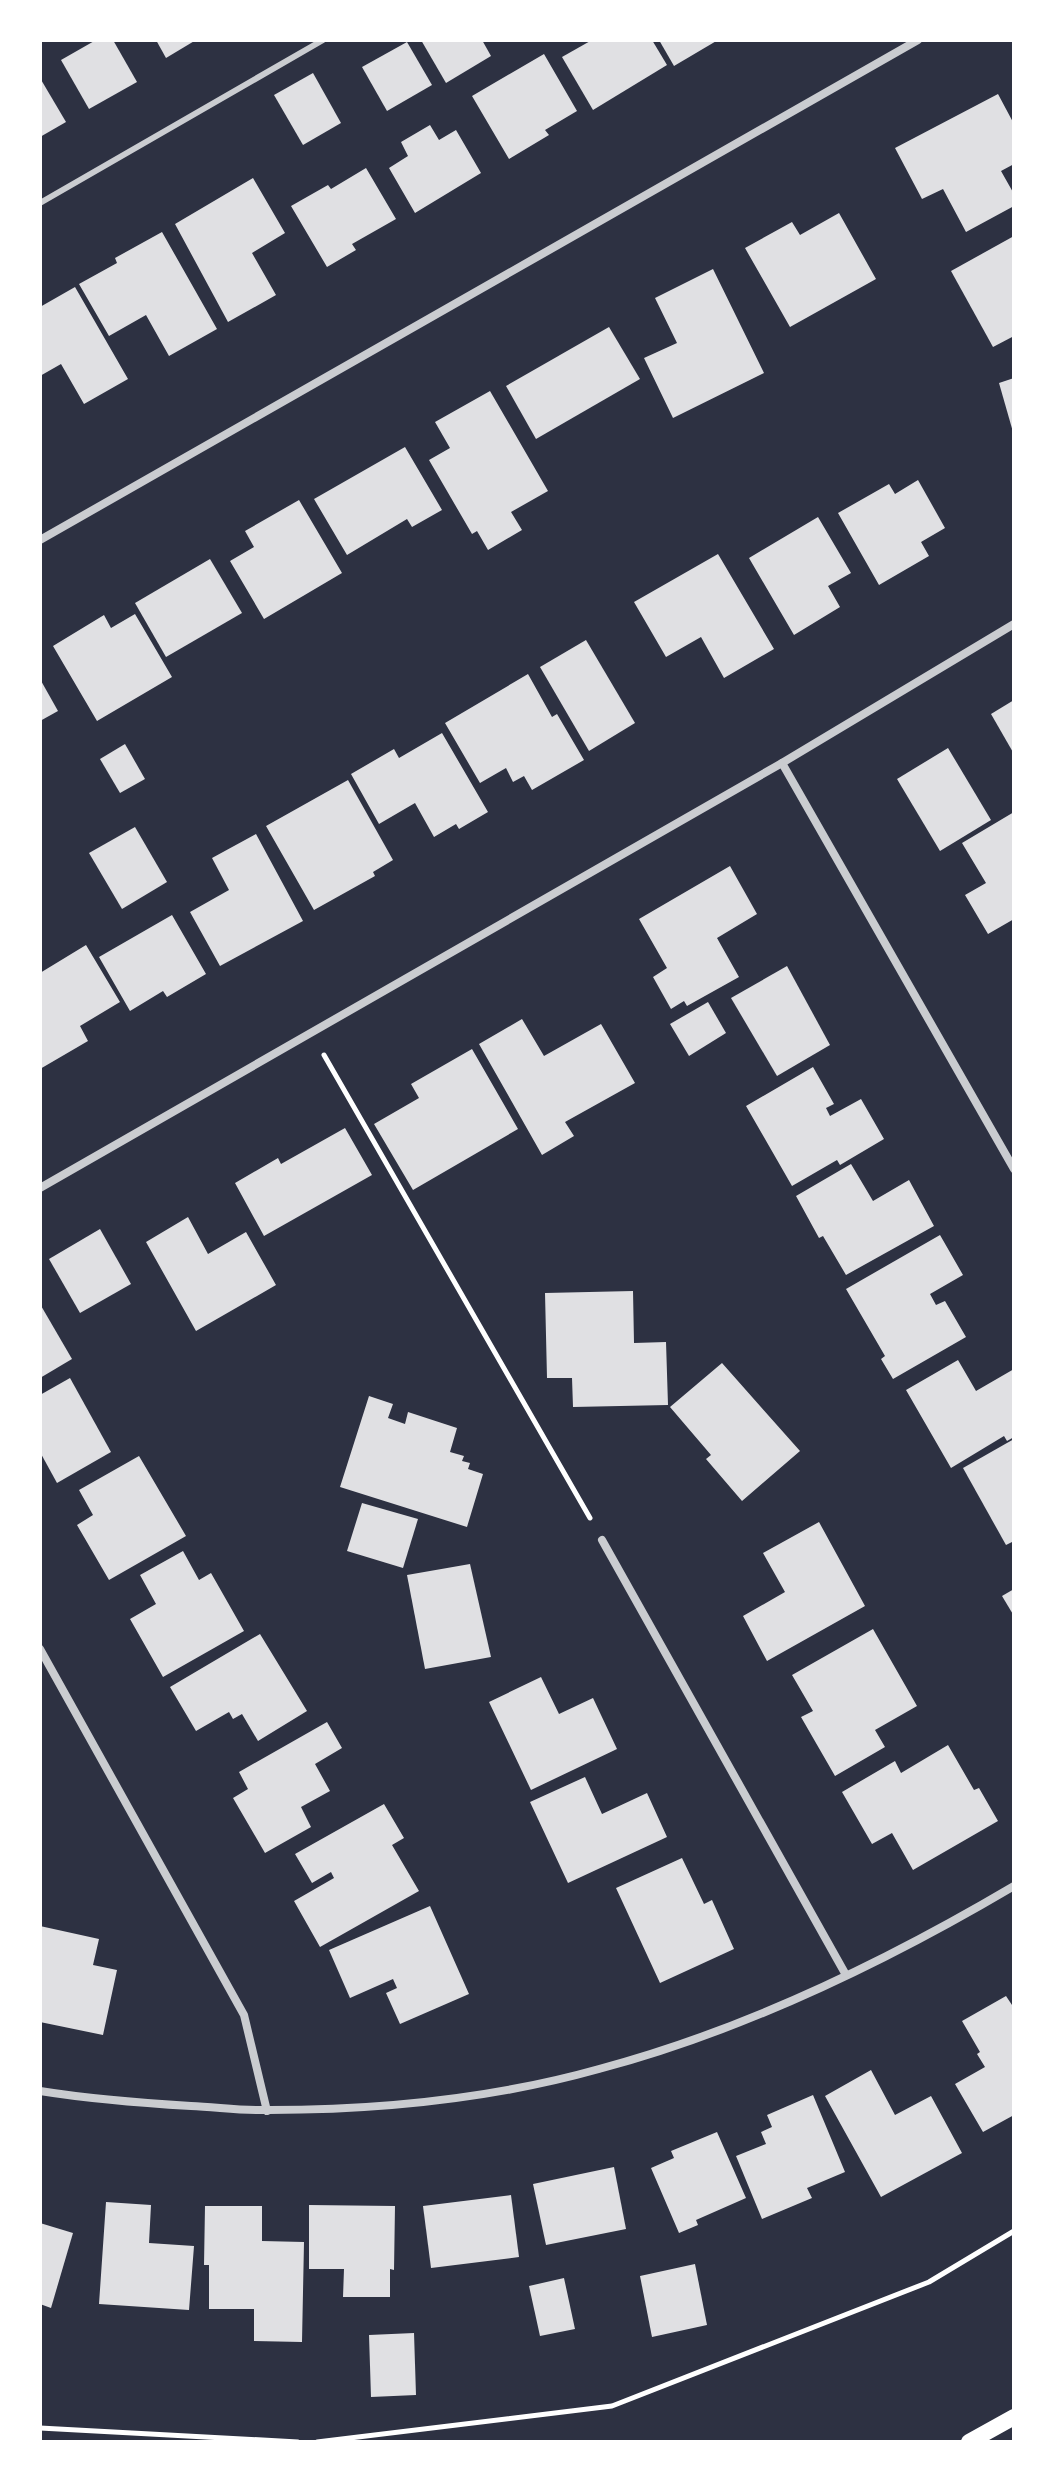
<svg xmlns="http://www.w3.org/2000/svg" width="1054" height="2482" font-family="Inter,sans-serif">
<rect width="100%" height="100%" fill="#2d3142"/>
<g fill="#e0e0e3">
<path d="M96 40H113L137 82 89 109 61 60Z"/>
<path d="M156 40H196L166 58Z"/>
<path d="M421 40H482L491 56 446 83Z"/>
<path d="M592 40H652L667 65 593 110 562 57Z"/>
<path d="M659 40H718L674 66Z"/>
<path d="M407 42 432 85 387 111 362 67Z"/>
<path d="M544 54 577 111 545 130 549 135 509 159 472 96Z"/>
<path d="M313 73 341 123 303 145 274 95Z"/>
<path d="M40 78 66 122 40 137Z"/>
<path d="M998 94 1014 124V164L1001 171 1014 194V206L966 232 943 189 922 199 895 148Z"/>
<path d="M430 125 439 140 456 130 481 173 415 213 389 168 408 156 401 142Z"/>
<path d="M366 168 396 219 352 244 356 250 327 267 291 206 328 185 331 189Z"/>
<path d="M253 178 285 233 252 253 276 295 228 322 175 224Z"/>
<path d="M839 213 876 279 790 327 745 248 792 222 800 235Z"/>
<path d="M162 232 217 329 169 356 146 315 109 336 79 284 117 263 115 258Z"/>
<path d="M1014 236V336L993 347 951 271Z"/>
<path d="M713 269 764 373 673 418 644 358 677 343 655 298Z"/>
<path d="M75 287 128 379 84 404 61 364 40 376V307Z"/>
<path d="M609 327 640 379 536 439 506 386Z"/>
<path d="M1014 378V432H1013L999 383Z"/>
<path d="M490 391 548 491 511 512 522 530 488 550 477 531 472 534 429 460 450 448 435 422Z"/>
<path d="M405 447 442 510 412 527 407 519 347 555 314 499Z"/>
<path d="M918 480 945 528 921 542 929 556 879 585 838 513 889 484 895 494Z"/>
<path d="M299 500 342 573 264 619 230 561 254 547 245 531Z"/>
<path d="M818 517 851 573 828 586 840 607 794 635 749 558Z"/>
<path d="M718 554 774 649 724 678 701 637 666 657 634 602Z"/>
<path d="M210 559 242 613 166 657 135 603Z"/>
<path d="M135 614 172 677 97 721 53 646 104 615 111 628Z"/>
<path d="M586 640 635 723 589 751 540 667Z"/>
<path d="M528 674 552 717 557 714 584 760 532 790 524 776 513 782 506 768 480 783 445 723Z"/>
<path d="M40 679 58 711 40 721Z"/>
<path d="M1014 700V754L991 714Z"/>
<path d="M442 733 488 812 459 829 456 824 434 837 415 803 379 824 351 774 394 749 399 758Z"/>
<path d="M125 744 145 779 120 793 100 759Z"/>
<path d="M948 748 991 820 940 851 897 779Z"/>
<path d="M348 780 393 860 373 872 375 876 314 910 266 826Z"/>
<path d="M1014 812V919L988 934 965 895 986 883 962 843Z"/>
<path d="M135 827 167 882 122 909 89 853Z"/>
<path d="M256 834 303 921 220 966 190 912 229 890 212 858Z"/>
<path d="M730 866 757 914 717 938 739 977 687 1006 684 1001 671 1009 653 977 667 968 639 919Z"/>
<path d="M172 915 206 974 167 997 163 991 130 1011 99 957Z"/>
<path d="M86 945 120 1002 80 1026 88 1041 40 1069V973Z"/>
<path d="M787 966 830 1045 777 1076 731 998Z"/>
<path d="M708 1002 726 1033 689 1056 670 1024Z"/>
<path d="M522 1019 544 1056 601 1024 635 1083 565 1122 574 1136 542 1155 479 1044Z"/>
<path d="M472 1049 518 1129 413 1190 374 1124 419 1098 411 1084Z"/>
<path d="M813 1067 834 1104 826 1108 830 1116 861 1099 884 1139 840 1165 837 1160 792 1186 746 1106Z"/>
<path d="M345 1128 372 1175 264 1236 235 1183 278 1158 281 1164Z"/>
<path d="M851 1164 873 1201 909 1180 934 1226 846 1275 823 1236 819 1238 796 1196Z"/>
<path d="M188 1217 208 1254 246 1232 276 1285 196 1331 146 1242Z"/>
<path d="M100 1229 131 1284 80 1313 49 1259Z"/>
<path d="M940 1235 963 1275 930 1294 936 1305 945 1301 966 1337 893 1379 881 1359 885 1356 846 1289Z"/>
<path d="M633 1291 634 1343 666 1342 668 1405 573 1407 572 1378H547L545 1293Z"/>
<path d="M40 1304 72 1359 40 1378Z"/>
<path d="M958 1360 976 1391 1014 1369V1437L1007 1441 1004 1436 951 1468 906 1390Z"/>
<path d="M722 1363 800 1451 742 1501 706 1459 711 1455 670 1407Z"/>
<path d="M70 1378 111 1452 57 1483 40 1452V1395Z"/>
<path d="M369 1396 393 1404 388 1418 405 1424 408 1412 457 1428 450 1452 464 1456 462 1461 470 1463 468 1469 483 1474 467 1527 340 1487Z"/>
<path d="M1014 1439V1541L1006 1545 963 1468Z"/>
<path d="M139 1456 186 1536 109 1580 77 1525 93 1515 79 1490Z"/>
<path d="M362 1503 418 1519 403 1568 347 1551Z"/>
<path d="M819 1522 865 1606 767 1661 743 1616 785 1592 763 1553Z"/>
<path d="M183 1551 199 1580 211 1573 244 1631 163 1677 130 1619 156 1604 140 1575Z"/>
<path d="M470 1564 491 1657 425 1669 407 1575Z"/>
<path d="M1014 1589V1616L1002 1596Z"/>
<path d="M873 1629 917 1706 875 1730 885 1747 835 1776 801 1717 813 1711 792 1675Z"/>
<path d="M260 1634 307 1711 258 1741 242 1714 233 1719 229 1712 196 1731 170 1687Z"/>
<path d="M541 1677 559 1714 593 1698 617 1749 531 1790 489 1702Z"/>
<path d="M327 1722 342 1748 315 1764 330 1791 301 1807 311 1827 265 1853 233 1798 248 1789 239 1772Z"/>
<path d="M948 1745 974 1790 979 1788 998 1821 913 1870 892 1833 872 1844 842 1792 895 1761 901 1773Z"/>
<path d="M585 1777 602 1814 647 1793 667 1837 568 1883 530 1802Z"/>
<path d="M384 1804 404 1838 392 1845 419 1891 320 1947 294 1901 334 1878 331 1872 312 1883 295 1854Z"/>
<path d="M682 1858 704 1904 712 1900 734 1949 660 1983 616 1888Z"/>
<path d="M430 1906 469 1994 400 2024 386 1993 397 1988 393 1979 350 1998 329 1950Z"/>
<path d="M40 1926 99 1939 93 1965 117 1970 103 2035 40 2022Z"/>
<path d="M1006 1996 1014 2008V2115L983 2132 955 2084 985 2067 977 2054 980 2052 962 2021Z"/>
<path d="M871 2070 895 2115 931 2096 962 2153 881 2197 825 2096Z"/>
<path d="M813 2095 845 2172 807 2188 812 2198 762 2219 736 2156 766 2144 761 2132 772 2127 767 2115Z"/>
<path d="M717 2132 746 2198 696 2220 698 2225 679 2233 651 2168 674 2158 671 2151Z"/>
<path d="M614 2167 626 2229 546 2245 533 2184Z"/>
<path d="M511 2195 519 2257 431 2268 423 2206Z"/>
<path d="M106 2202 151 2205 149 2243 194 2246 189 2310 99 2304Z"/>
<path d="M309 2205 395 2206 394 2270 390 2269V2297H343L344 2269H309Z"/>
<path d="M205 2206H262V2241L304 2242 302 2342 254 2341V2309H209V2265H204Z"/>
<path d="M40 2223 73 2233 51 2308 40 2304Z"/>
<path d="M695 2264 707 2325 652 2337 640 2276Z"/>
<path d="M564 2278 575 2329 540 2336 529 2286Z"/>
<path d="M414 2333 416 2395 371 2397 369 2335Z"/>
</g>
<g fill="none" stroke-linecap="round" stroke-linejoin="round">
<g stroke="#fff" stroke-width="5">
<path d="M324 1055 590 1518"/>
<path d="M40 2428 298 2442"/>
<path d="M317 2442 612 2406 929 2282 1014 2231"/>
</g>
<path stroke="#caccd0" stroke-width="6" d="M40 203 323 40"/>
<g stroke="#caccd0" stroke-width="8">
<path d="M40 540 918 40"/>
<path d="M782 763 1014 1169"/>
<path d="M40 1188 782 763 1014 624"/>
<path d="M602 1540 846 1975"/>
<path d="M40 1649 244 2015 267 2111"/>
<path d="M40 2091C90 2099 140 2103 191 2106 217 2107 243 2111 269 2110 380 2110 492 2099 599 2069 742 2031 887 1961 1014 1886"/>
</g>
<path stroke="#fff" stroke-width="16" d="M969 2442 1014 2417"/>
</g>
<rect width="1054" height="2482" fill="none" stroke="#ffffff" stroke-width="84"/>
</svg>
